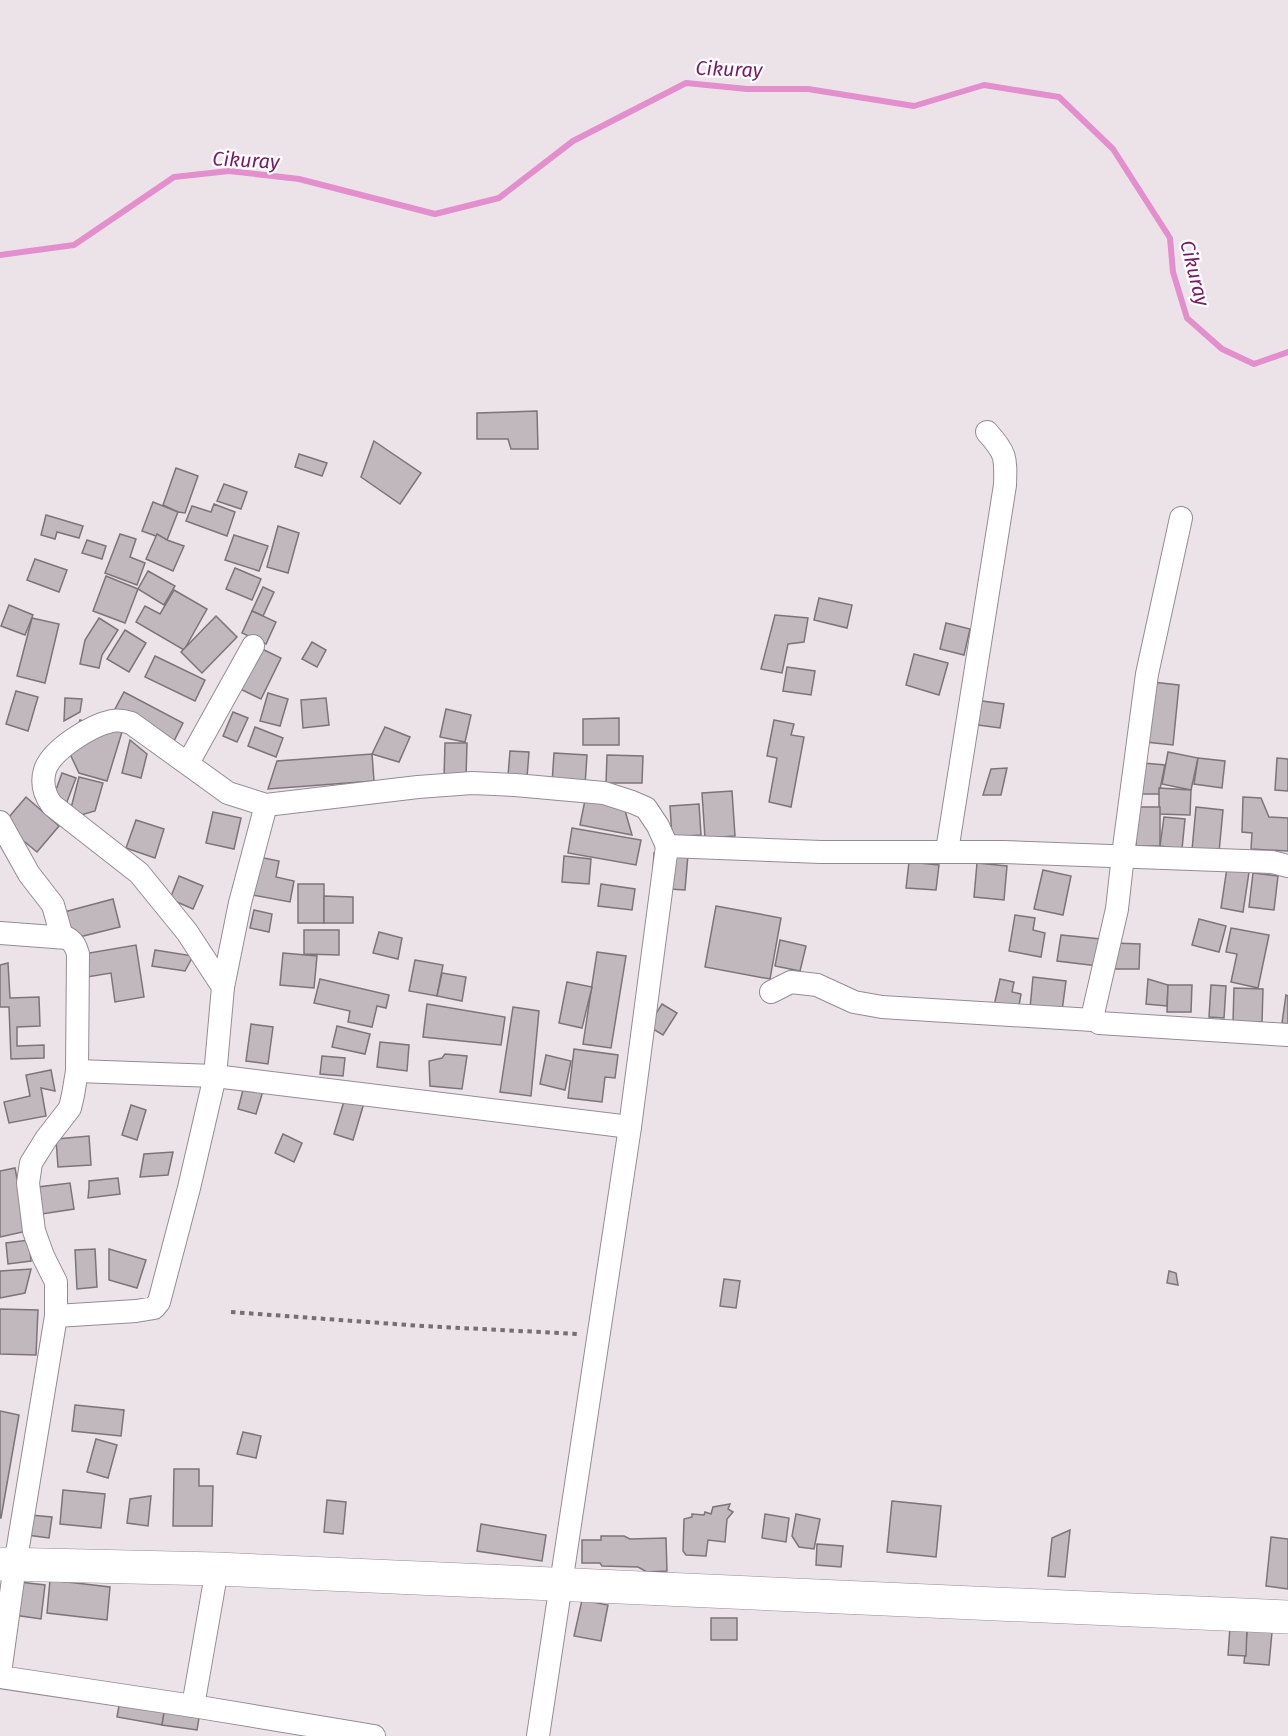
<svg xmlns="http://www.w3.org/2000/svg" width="1288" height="1736" font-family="'Fira Sans',sans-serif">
<rect width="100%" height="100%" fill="#ece3e9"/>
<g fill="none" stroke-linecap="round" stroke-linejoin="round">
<path stroke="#e38ecd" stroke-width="6" d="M0 255 74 245 174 177 229 171 299 179 435 214 499 198 573 141 686 83 747 89H808L914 106 984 85 1059 97 1113 149 1170 238 1173 272 1187 318 1222 349 1254 364 1288 352"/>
</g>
<g fill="#c1b8be" stroke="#7c747a" stroke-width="1.5">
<path d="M537 411 538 449H511L508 439H477V413Z"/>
<path d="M374 441 421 473 400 504 361 477Z"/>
<path d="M299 454 327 463 322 476 295 467Z"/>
<path d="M176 468 198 476 185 513 178 512 163 505Z"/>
<path d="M224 484 247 492 241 509 217 501Z"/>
<path d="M153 502 178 512 167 540 142 531Z"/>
<path d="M214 504 235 512 227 536 186 521 192 506 211 512Z"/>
<path d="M46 515 83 526 79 538 57 532 55 539 41 535Z"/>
<path d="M278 526 299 533 288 573 267 567Z"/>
<path d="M120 534 136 539 130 557 145 563 137 585 105 573Z"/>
<path d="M157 534 167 540 184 546 173 571 146 559Z"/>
<path d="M234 535 268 546 259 571 225 560Z"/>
<path d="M87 540 106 546 102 559 82 553Z"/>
<path d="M35 559 67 570 59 592 27 580Z"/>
<path d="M235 568 261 579 252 600 226 589Z"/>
<path d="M148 571 175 586 164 605 138 589Z"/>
<path d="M106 576 138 589 125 623 93 611Z"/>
<path d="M263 587 274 592 263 616 252 611Z"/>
<path d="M174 590 207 609 184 650 136 622 145 606 160 614Z"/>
<path d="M819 598 852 605 847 628 814 620Z"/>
<path d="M9 605 33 615 25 635 1 626Z"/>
<path d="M252 611 276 622 266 644 242 633Z"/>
<path d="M775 615 808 618 804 642 788 644 782 673 761 669Z"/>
<path d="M216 616 237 637 202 673 181 652Z"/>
<path d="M32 618 59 624 45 683 17 676Z"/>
<path d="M99 618 118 630 102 655 99 668 80 664 85 640Z"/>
<path d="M946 623 970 629 964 655 940 649Z"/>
<path d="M125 630 146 643 129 672 107 659Z"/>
<path d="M312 642 326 650 317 667 302 659Z"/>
<path d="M260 648 281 658 261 699 240 689Z"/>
<path d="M914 654 948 663 939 695 906 685Z"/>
<path d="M155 656 205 680 195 701 145 677Z"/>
<path d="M787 667 815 671 811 695 783 691Z"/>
<path d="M1152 682 1179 685 1173 745 1146 742Z"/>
<path d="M16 691 38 697 28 731 6 724Z"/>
<path d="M124 692 183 723 173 743 114 711Z"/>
<path d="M268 693 288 699 280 726 260 721Z"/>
<path d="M65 698 82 699 80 712 64 721Z"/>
<path d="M326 698 329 725 303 728 301 700Z"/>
<path d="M975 700 1004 704 1000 728 971 724Z"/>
<path d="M446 709 471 715 465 742 440 737Z"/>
<path d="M233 712 248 718 237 742 223 736Z"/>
<path d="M619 718V745H583V719Z"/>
<path d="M80 720 122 732 107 781 79 773 70 754Z"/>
<path d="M774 720 794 724 791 735 804 737 791 807 769 802 777 758 767 756Z"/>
<path d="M255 727 283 738 276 757 248 746Z"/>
<path d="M385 727 410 737 399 762 372 754Z"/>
<path d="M130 740 147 754 141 778 122 773Z"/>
<path d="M445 743H467L466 778H444Z"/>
<path d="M510 751 529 752 527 777 508 776Z"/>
<path d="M1168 752 1198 758 1191 790 1162 784Z"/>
<path d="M554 753 587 755 585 785 552 783Z"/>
<path d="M372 754 374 781 268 789 277 761Z"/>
<path d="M607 755 643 756 642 783H606Z"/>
<path d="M1198 758 1225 761 1222 788 1194 784Z"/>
<path d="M1277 758 1288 759V791L1275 790Z"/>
<path d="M1143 763 1165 765 1159 794H1142Z"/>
<path d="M1007 768 1001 795H983L991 769Z"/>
<path d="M62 773 76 778 65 807 52 801Z"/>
<path d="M79 777 103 783 95 811 81 815 70 812Z"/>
<path d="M1159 788 1191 790 1190 815 1159 814Z"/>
<path d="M732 791 735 836 705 838 702 793Z"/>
<path d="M26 797 59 826 37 852 3 824Z"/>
<path d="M1243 797 1261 798 1269 817 1288 818V851L1251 849 1252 833 1242 832Z"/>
<path d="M585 800 624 807 632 835 580 825Z"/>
<path d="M699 804 701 835 672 837 670 806Z"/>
<rect x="1136" y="807" width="24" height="39"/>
<path d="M1196 807 1223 810 1219 852 1192 850Z"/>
<path d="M213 812 241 818 234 849 206 843Z"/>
<path d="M1164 817 1185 819 1182 849 1160 846Z"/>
<path d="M136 820 164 829 155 858 126 848Z"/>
<path d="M572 828 641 840 636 865 568 853Z"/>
<path d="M654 853 688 855 685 890 652 888Z"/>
<path d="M254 856 279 861 276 877 294 881 290 902 247 894Z"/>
<path d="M564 856 591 859 589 884 562 882Z"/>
<path d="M909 862 939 865 936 890 906 888Z"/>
<path d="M977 863 1007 866 1004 900 974 897Z"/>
<path d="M1227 868 1249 872 1243 912 1221 908Z"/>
<path d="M1043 870 1071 876 1063 915 1034 909Z"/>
<path d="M1253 873 1278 876 1274 910 1249 907Z"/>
<path d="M179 876 203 886 193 909 170 899Z"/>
<rect x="298" y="884" width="26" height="39"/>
<path d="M601 884 635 889 632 910 598 906Z"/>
<path d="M324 896 353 897V923H324Z"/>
<path d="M113 899 120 927 71 939 64 912Z"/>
<path d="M716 906 781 918 770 979 705 967Z"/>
<path d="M254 910 272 914 269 932 250 928Z"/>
<path d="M1015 915 1035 918 1033 930 1045 933 1041 957 1009 951Z"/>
<path d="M1199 919 1226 926 1219 952 1192 945Z"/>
<path d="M1231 928 1269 935 1258 988 1231 982 1237 954 1226 952Z"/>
<path d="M304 930H339V955L304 954Z"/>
<path d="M379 932 402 938 398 959 373 953Z"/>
<path d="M1061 935 1101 939 1098 966 1057 961Z"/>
<path d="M780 940 806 946 800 971 775 966Z"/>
<path d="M1114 943 1140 944 1139 969H1113Z"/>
<path d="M136 945 144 997 115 1002 111 973 87 977 83 954Z"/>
<path d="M155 950 193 956 185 971 152 966Z"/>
<path d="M597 952 626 956 611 1048 583 1044Z"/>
<path d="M283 953 317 956 314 988 280 985Z"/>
<path d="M415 960 443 965 437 996 409 991Z"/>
<path d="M8 963 10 998 39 997 40 1026 17 1027V1046L44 1045V1058L11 1059 9 1007H0V965Z"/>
<path d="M442 973 466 977 462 1001 437 996Z"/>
<path d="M1033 977 1066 981 1062 1011 1030 1008Z"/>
<path d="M320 979 389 995 386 1008 377 1006 372 1027 348 1022 350 1011 314 1003Z"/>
<path d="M1000 979 1014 982 1012 992 1021 994 1018 1011 994 1006Z"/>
<path d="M1148 979 1168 985 1167 1006 1146 1004Z"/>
<path d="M567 982 592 987 582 1028 559 1023Z"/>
<path d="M1168 985H1192L1191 1012H1167Z"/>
<path d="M1211 985 1226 986 1224 1018 1209 1017Z"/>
<path d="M1234 988 1263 989 1262 1022H1233Z"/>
<path d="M1286 995 1288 996V1024L1282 1023Z"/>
<path d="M427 1004 505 1017 501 1045 423 1037Z"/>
<path d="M662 1004 677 1013 663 1035 648 1026Z"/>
<path d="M513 1007 539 1011 531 1096 500 1092Z"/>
<path d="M251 1024 273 1027 268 1064 246 1061Z"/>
<path d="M337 1026 370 1034 365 1054 332 1047Z"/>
<path d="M380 1042 409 1045 407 1071 377 1067Z"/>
<path d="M574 1049 618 1055 615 1078 605 1077 602 1102 568 1098Z"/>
<path d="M445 1054 467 1056 462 1089 430 1086 429 1061 442 1058Z"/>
<path d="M546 1055 571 1061 565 1090 540 1084Z"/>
<path d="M322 1056 345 1058 343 1076 320 1074Z"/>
<path d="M51 1070 55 1091 41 1088 46 1116 9 1123 4 1102 30 1096 26 1075Z"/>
<path d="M244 1086 263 1091 256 1114 238 1109Z"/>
<path d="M345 1098 364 1103 353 1140 334 1134Z"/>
<path d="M131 1105 146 1110 137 1140 122 1135Z"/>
<path d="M283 1134 302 1143 294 1162 275 1153Z"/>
<path d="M89 1136 91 1165 58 1167 56 1139Z"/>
<path d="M173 1152 168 1175 140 1177 144 1154Z"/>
<path d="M15 1168 27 1231 0 1237V1171Z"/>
<path d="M118 1178 120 1194 88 1198 89 1188V1181Z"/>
<path d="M70 1183 74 1209 42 1214 38 1187Z"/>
<path d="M29 1240 31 1261 8 1264 6 1243Z"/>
<path d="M95 1249 97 1287 77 1289 75 1250Z"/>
<path d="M109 1249 146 1260 137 1288 109 1280Z"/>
<path d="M31 1269 25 1293 0 1298V1271Z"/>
<path d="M1169 1271 1176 1273 1178 1285 1167 1283Z"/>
<path d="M724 1279 740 1281 736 1308 720 1306Z"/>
<path d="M0 1309 38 1310 36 1355 0 1354Z"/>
<path d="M75 1405 124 1410 121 1436 72 1431Z"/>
<path d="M0 1411 19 1415 1 1518H0Z"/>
<path d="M243 1432 261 1436 256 1458 237 1454Z"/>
<path d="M96 1439 117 1445 108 1478 87 1472Z"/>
<path d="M174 1469H199V1486H213L212 1526H173Z"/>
<path d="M63 1490 105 1494 101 1528 60 1524Z"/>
<path d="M151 1496 148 1526 127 1523 130 1499Z"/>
<path d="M327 1500 346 1502 343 1534 324 1532Z"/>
<path d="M892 1501 941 1506 936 1557 887 1552Z"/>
<path d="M730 1504 728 1509 733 1512 727 1519 725 1542 708 1540 706 1556 686 1555 683 1551 684 1519 692 1517V1514L704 1515 705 1512 711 1514 713 1507Z"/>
<path d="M765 1514 789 1518 786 1542 762 1538Z"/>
<path d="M796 1514 820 1519 814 1549 799 1547 792 1536Z"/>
<path d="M30 1515 52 1517 49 1538 27 1535Z"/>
<path d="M481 1524 546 1535 542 1561 477 1551Z"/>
<path d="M1070 1530 1065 1577 1048 1576 1052 1538Z"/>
<path d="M601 1536H624L630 1539 666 1538 667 1571 647 1572 638 1567 602 1566 600 1563H582V1540H601Z"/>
<path d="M1271 1537 1288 1539V1589L1266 1586Z"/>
<path d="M817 1544 843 1546 841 1567 816 1565Z"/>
<path d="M50 1580 110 1587 107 1620 47 1613Z"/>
<path d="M19 1582 45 1585 41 1619 14 1615Z"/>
<path d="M582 1600 608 1605 601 1641 574 1636Z"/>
<rect x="711" y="1618" width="26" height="22"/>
<path d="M1248 1620 1273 1621 1269 1665 1244 1663Z"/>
<path d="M1230 1627 1247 1628 1246 1656 1228 1655Z"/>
<path d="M120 1700 165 1707 162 1725 117 1717Z"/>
<path d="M165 1707 200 1712 197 1730 162 1725Z"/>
</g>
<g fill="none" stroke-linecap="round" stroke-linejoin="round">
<defs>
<g id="street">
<path d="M1181 518 1147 674 1123 855 1117 909 1092 1018 1099 1023 1288 1035"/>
<path d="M188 763 253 646"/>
<path d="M0 822 29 874 53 905 62 937"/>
<path d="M947 851 1005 485C1006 457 1006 453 987 432"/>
<path d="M0 933 67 938C74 942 76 947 78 954L77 1071 73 1095 70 1108 46 1139 31 1163 28 1183 34 1231 43 1256 56 1282V1316L15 1565 0 1673"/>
<path d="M223 987 240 903 266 805"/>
<path d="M771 992 791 982 817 985 854 1002 882 1007 1093 1020"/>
<path d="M77 1071 215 1076 630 1127"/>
<path d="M56 1316 136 1311 154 1308 159 1302 189 1188 215 1076 223 987 187 932 139 873 52 805C44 794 41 783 45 770 52 749 92 725 112 721 118 720 125 721 131 723L228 793 266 805 418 787 472 783 515 785 604 793 632 802 646 808 658 826 667 846"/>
<path d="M0 1677 193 1706 374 1736"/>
<path d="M193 1706 217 1569"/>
<path d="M538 1736 630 1127 667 846 821 852H1003L1272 862 1288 866"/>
</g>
<path id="primary" d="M0 1564 217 1569 1288 1617"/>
</defs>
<use href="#street" stroke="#958c92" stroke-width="24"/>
<use href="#primary" stroke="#958c92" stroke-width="34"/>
<path stroke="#756f73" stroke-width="4" stroke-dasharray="4.5 4.5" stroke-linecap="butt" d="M231 1312 422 1326 579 1334"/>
<use href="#street" stroke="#fff" stroke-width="22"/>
<use href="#primary" stroke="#fff" stroke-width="33"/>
</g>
<g text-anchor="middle" stroke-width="4.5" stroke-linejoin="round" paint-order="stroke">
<g font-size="20" font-style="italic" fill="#7c1869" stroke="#fff">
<text transform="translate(729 69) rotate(2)" y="7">Cikuray</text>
<text transform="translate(246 160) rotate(3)" y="7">Cikuray</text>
<text transform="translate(1195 273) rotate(76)" y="7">Cikuray</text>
</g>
</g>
</svg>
